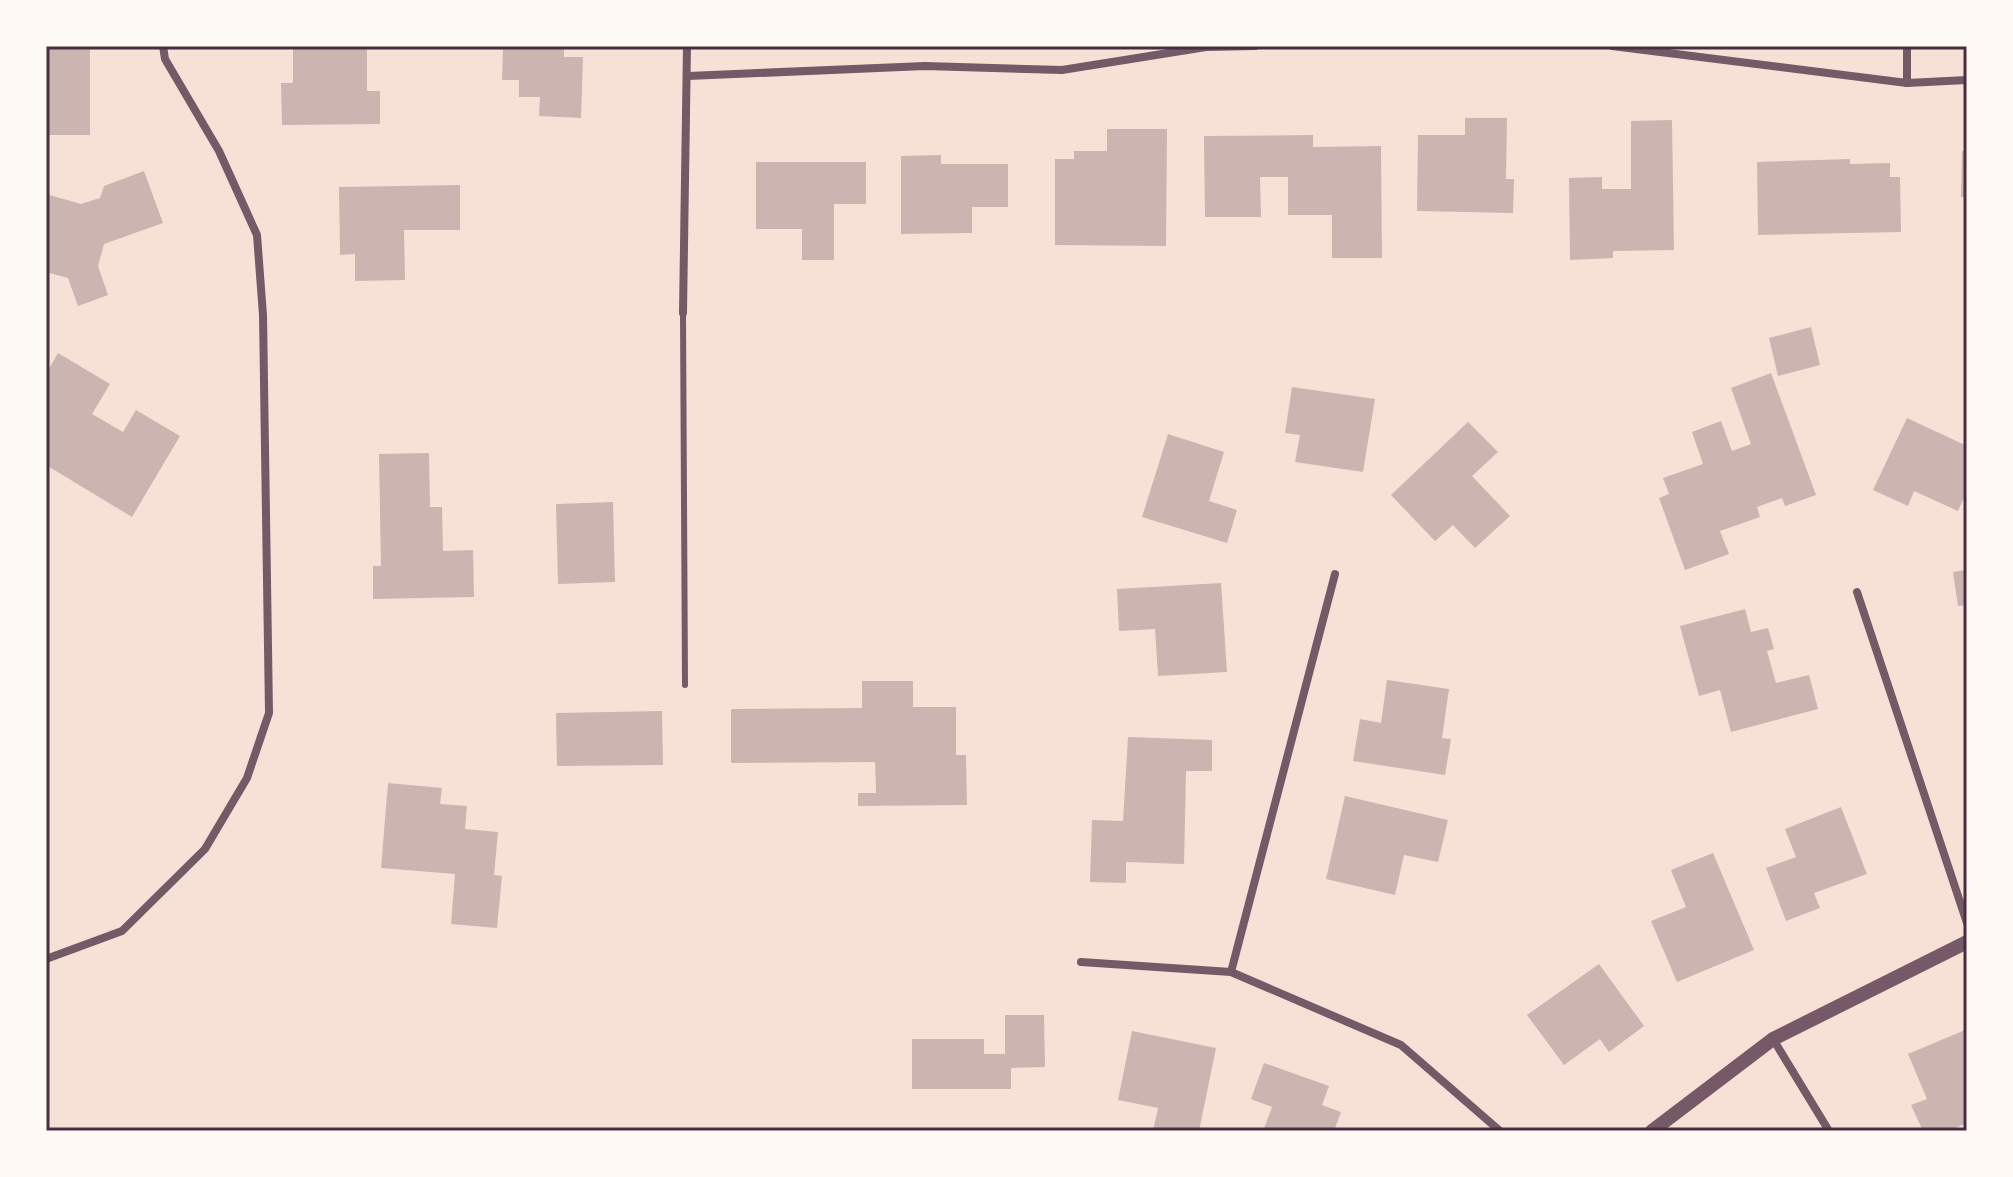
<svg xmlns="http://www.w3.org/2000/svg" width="2013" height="1177" font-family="Overpass,sans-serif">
<rect width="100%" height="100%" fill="#f7e1d7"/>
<g fill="#ccb4b1">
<rect x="46" y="46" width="44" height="89"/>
<path d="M244 46H367V91H380V124L282 125 281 83H293V49H244Z"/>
<path d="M503 46H564V57H583L581 118 539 116 540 97H519V80H502Z"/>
<path d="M1465 118H1507L1506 179H1514L1513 213 1417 211 1418 135H1465Z"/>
<path d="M1672 120 1674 250 1613 251V258L1570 260 1569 178 1602 177V189H1631V121Z"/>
<path d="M1107 129H1167L1166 246 1055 245V159H1074V151H1107Z"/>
<path d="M1313 135V147L1381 146 1382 258H1332V215H1288V177H1260L1261 217H1205L1204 136Z"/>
<path d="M1962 151H1967V197H1961Z"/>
<path d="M941 155V164H1008V207H972V233L901 234V156Z"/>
<path d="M1850 159V164L1890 163V177H1900L1901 232 1758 235 1757 162Z"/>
<path d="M756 162H866V204H834V260H802V229H756Z"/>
<path d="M144 171 163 223 104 244 98 266 108 295 78 306 68 278 46 272V194L81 204 100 198 104 186Z"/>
<path d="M460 185V230H404L405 280 355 281V254L340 255 339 187Z"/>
<path d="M1811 327 1820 365 1778 376 1769 338Z"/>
<path d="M58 353 110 384 92 414 123 432 136 410 180 436 132 517 46 465V374Z"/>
<path d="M1771 373 1816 495 1785 506 1782 498 1757 507 1760 517 1720 531 1729 554 1685 570 1659 498 1669 494 1663 478 1703 464 1692 432 1721 421 1732 451 1751 444 1731 388Z"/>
<path d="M1292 387 1375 399 1363 472 1295 462 1300 435 1285 433Z"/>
<path d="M1907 418 1967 446V491L1958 511 1914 491 1908 506 1873 490Z"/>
<path d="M1468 422 1498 452 1472 476 1510 516 1475 548 1453 525 1435 541 1391 495Z"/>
<path d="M1168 434 1224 452 1209 501 1237 510 1227 543 1142 517Z"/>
<path d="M429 453 430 507H442L443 551 473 550 474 597 373 599V566H381L379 454Z"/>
<path d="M613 502 615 582 558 584 556 504Z"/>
<path d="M1967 570V605L1958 606 1953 572Z"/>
<path d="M1221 583 1227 672 1158 676 1155 629 1119 631 1117 589Z"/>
<path d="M1745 609 1751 632 1768 628 1774 649 1767 651 1776 683 1809 675 1818 709 1731 732 1720 690 1699 696 1680 626Z"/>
<path d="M1387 680 1449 689 1442 738 1451 739 1445 775 1353 761 1360 719 1381 723Z"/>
<path d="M862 681H913V707H956V755H966L967 805 858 806V793H876L875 762 731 763V709L862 708Z"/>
<path d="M662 711 663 765 557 766 556 713Z"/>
<path d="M1128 737 1212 740V771H1186L1184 864 1126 862V883L1090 882 1092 820 1123 821Z"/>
<path d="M388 783 442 788 440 804 467 806 465 829 498 832 494 875 502 876 497 928 451 924 455 874 381 868Z"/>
<path d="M1345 796 1448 820 1438 862 1404 855 1395 895 1326 879Z"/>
<path d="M1841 807 1867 874 1814 893 1820 908 1786 921 1766 868 1796 857 1785 829Z"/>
<path d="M1713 853 1754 950 1677 982 1651 921 1686 907 1671 870Z"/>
<path d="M1599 964 1644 1026 1609 1052 1600 1039 1564 1065 1527 1015Z"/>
<path d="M1005 1015H1044L1045 1067 1011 1068V1089H912V1039H984V1054H1005Z"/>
<path d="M1965 1030 1967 1123 1948 1131H1923L1911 1105 1927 1099 1908 1054Z"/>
<path d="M1132 1031 1216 1048 1199 1131H1153L1158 1108 1118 1100Z"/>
<path d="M1264 1063 1329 1086 1322 1105 1341 1112 1334 1131H1263L1272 1107 1251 1099Z"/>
</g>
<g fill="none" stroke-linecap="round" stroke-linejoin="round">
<path stroke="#755966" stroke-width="6" d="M683 313 685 685"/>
<g stroke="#755966" stroke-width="8">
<path d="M1612 46 1907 83 1967 80"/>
<path d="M688 76 925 66 1062 70 1206 47 1255 46"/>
<path d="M1907 83V46"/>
<path d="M683 313 687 46"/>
<path d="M1857 592 1967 923"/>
<path d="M46 959 122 931 205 849 247 778 269 713 263 315 257 235 219 151 165 59 163 46"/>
<path d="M1081 962 1231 972 1401 1045 1500 1131"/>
<path d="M1231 972 1335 574"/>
<path d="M1773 1039 1829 1131"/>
</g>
<path stroke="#755966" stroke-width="14" d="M1652 1131 1773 1039 1967 942"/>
</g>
<rect width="2013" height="1177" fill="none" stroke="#fffaf5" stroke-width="96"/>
<rect x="48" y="48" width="1917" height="1081" fill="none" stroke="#4a2c40" stroke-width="3"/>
</svg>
